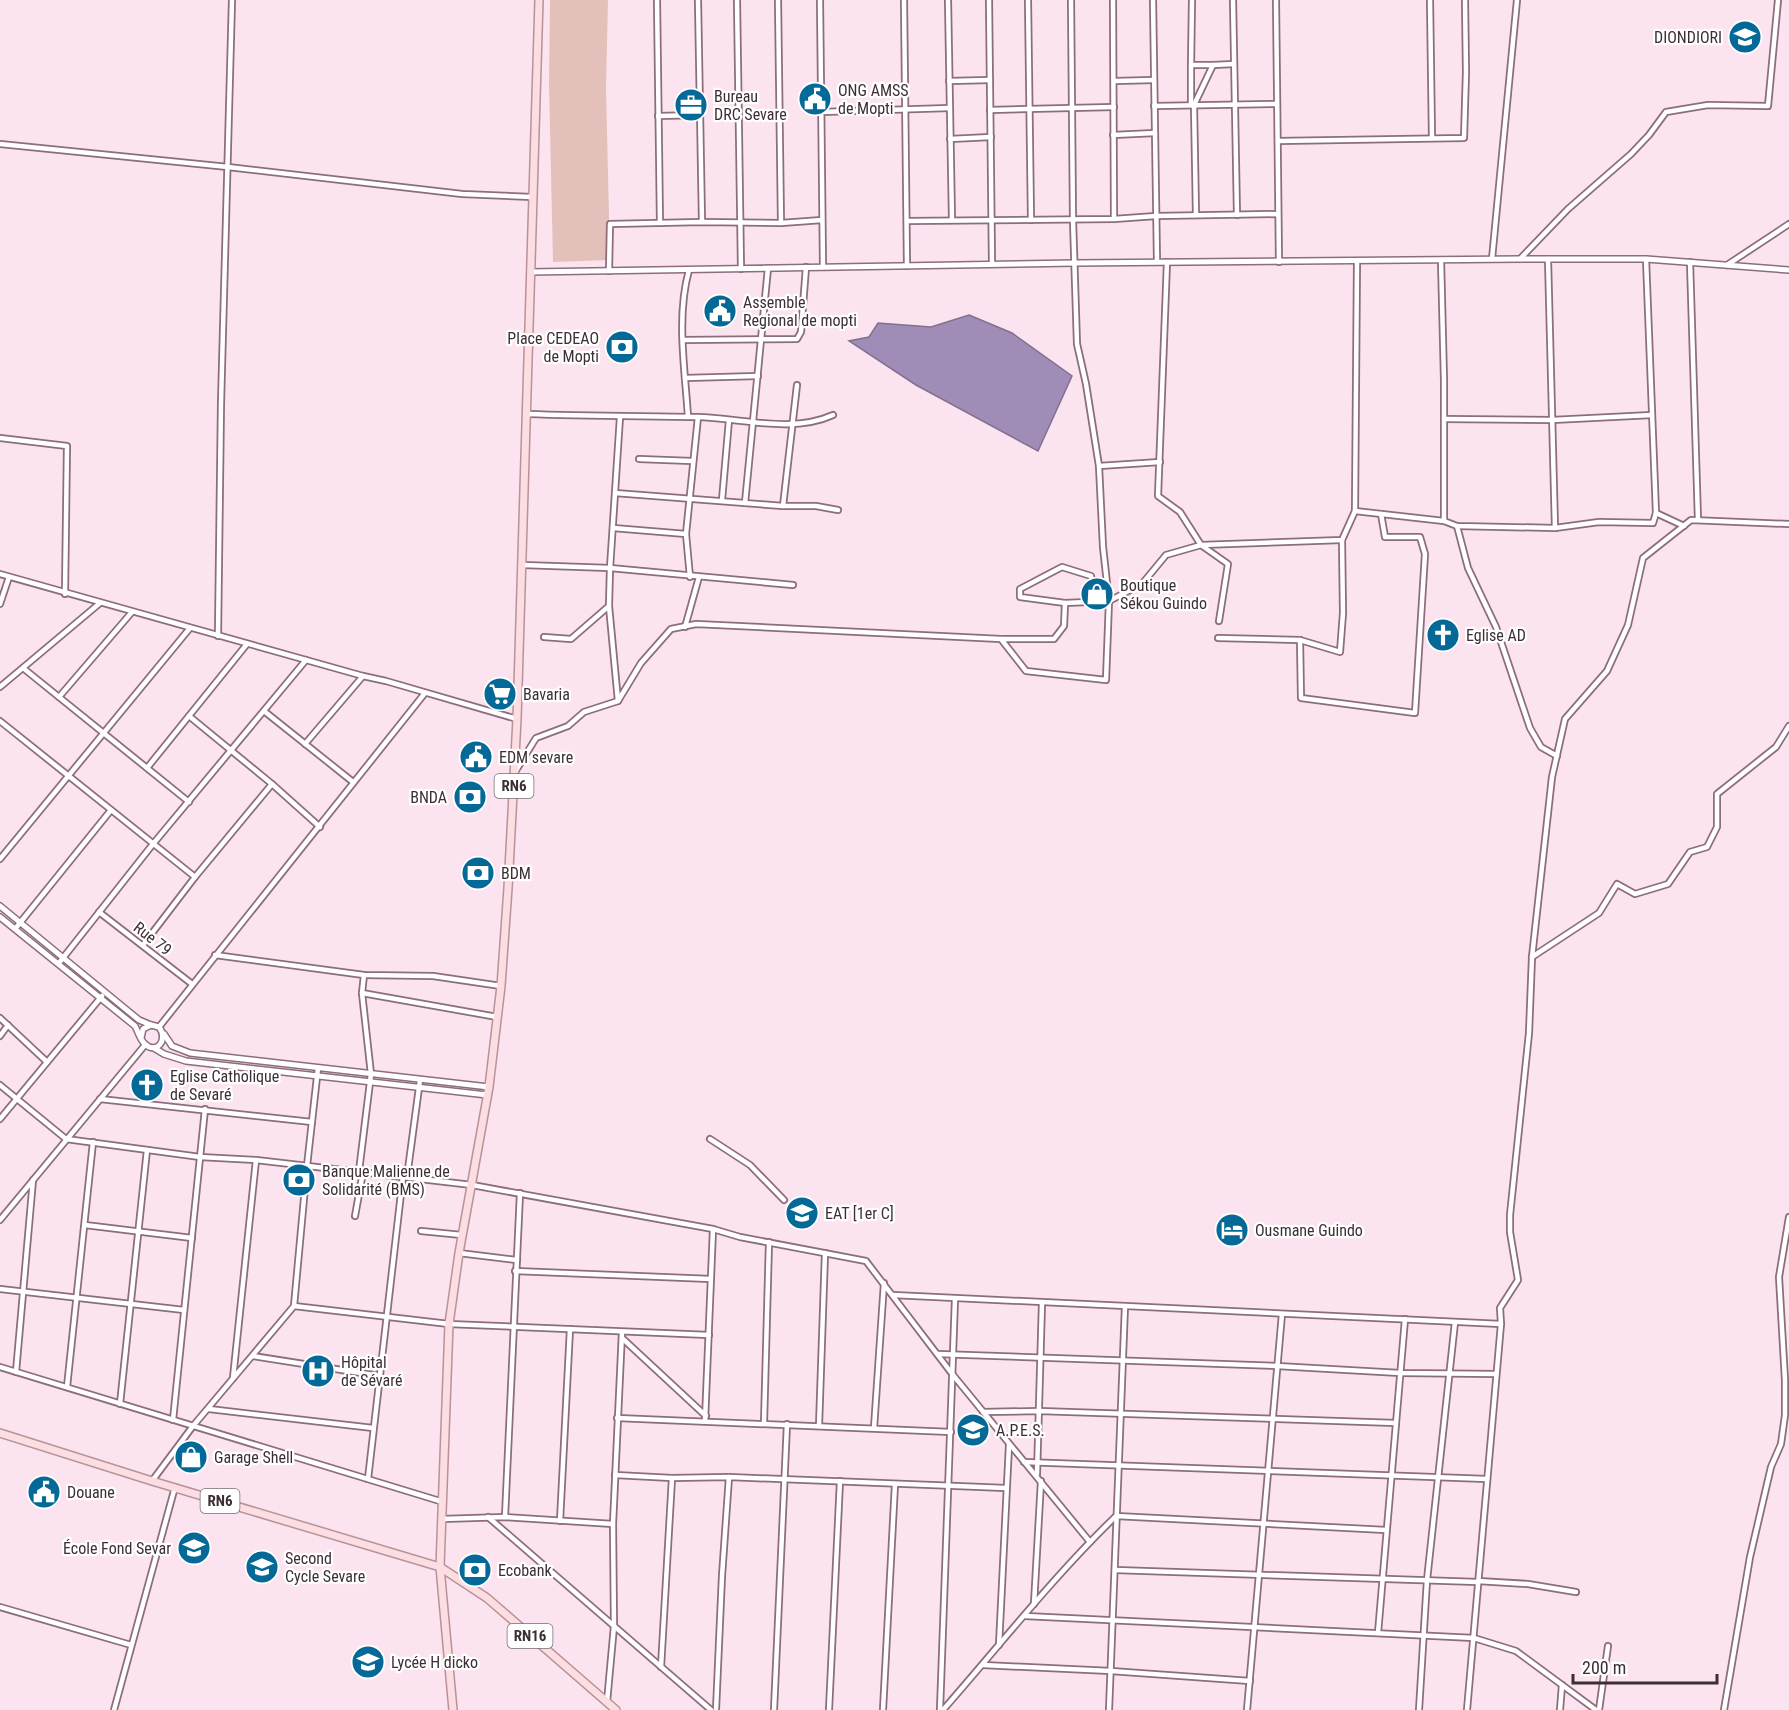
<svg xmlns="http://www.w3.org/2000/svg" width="1789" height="1710" font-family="'Roboto Condensed',sans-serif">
<rect width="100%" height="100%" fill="#fbe4ef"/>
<path fill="#e3c0b9" d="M550 0H608L606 88 610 260 553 262 549 83Z"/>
<path fill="#9f8db7" stroke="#817090" stroke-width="1.5" d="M969 315 1012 333 1072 376 1038 451 916 385 849 341 869 337 878 323 931 327Z"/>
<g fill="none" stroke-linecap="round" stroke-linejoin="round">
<defs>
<g id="minor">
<path d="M657 0 660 223"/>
<path d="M698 0 702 222"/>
<path d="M737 0 741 269"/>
<path d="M778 0 781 223"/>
<path d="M820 0 823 267"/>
<path d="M904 0 907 266"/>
<path d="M948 0 952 220"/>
<path d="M989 0 992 264"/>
<path d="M1028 0 1031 220"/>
<path d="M1113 0 1114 219"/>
<path d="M1153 0 1157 262"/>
<path d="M1192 0 1191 65H1213L1194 105 1196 215"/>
<path d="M1233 0 1237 215"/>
<path d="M1276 0 1279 262"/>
<path d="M1430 0 1432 138"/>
<path d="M1191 65V105"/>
<path d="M1213 65 1234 64"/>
<path d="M949 81 990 80"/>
<path d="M1114 81 1154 80"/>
<path d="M1154 106 1277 104"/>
<path d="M990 110 1114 107"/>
<path d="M821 112 950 108"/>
<path d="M658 116 700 115"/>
<path d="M1113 135 1155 133"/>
<path d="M950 139 991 137"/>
<path d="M1278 141 1464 138 1466 72 1465 0"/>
<path d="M0 144 228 167 462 194 532 197"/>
<path d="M907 221 1114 219 1156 216 1278 214"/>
<path d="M1492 259 1517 0"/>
<path d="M1520 259 1568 209 1631 154 1649 135 1666 112 1708 105 1768 106 1778 0"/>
<path d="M1646 259 1656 513 1684 526"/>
<path d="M1357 261 1355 511 1444 521V380L1441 260"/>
<path d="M1167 262 1158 496 1180 512 1201 545 1228 564 1219 621"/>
<path d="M1690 262 1698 520"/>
<path d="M1727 265 1789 224"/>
<path d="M609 271 610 224 702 222 781 223 822 220"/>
<path d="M683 340 797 339 801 332 806 267"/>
<path d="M685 378 758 376"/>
<path d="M528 414C584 416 641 416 697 417 741 418 791 434 833 415"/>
<path d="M688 417C685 369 676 317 689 270"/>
<path d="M1444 419 1552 420 1652 415"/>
<path d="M0 438 67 446 65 594"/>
<path d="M639 459 692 461"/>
<path d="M1099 466 1160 462"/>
<path d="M615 493 783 506H816L838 510"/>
<path d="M722 500 729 420"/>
<path d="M745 503 768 268"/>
<path d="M783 506 797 385"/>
<path d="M1444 521 1457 526 1555 528 1548 259"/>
<path d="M1457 526 1468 568 1496 627 1530 728 1541 747 1557 756"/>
<path d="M613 528 686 534"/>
<path d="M1555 528 1599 522 1653 523 1656 513"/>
<path d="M523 565 610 568 793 585"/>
<path d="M0 574 363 676 386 681 517 719"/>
<path d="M690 577 686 534 698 417"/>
<path d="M1065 603 1020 597V589L1062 567 1091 576 1098 602"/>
<path d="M0 604 9 577"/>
<path d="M609 606 618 701"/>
<path d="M685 627 699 577"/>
<path d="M218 636 221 403 232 0"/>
<path d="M544 637 571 639 609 606 610 568 620 417"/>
<path d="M1218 638 1300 640 1301 698 1415 713 1425 554 1420 537H1385L1381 514"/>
<path d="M1001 639H1054L1064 626 1065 603 1109 601 1142 584 1166 555 1201 545 1342 540 1355 511"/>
<path d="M1300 640 1340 652 1343 613 1342 540"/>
<path d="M23 668 189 802"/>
<path d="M0 687 100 603"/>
<path d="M59 697 132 612"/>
<path d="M264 711 353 782"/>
<path d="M189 716 272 784 320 827"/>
<path d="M0 721 195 877"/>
<path d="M305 744 363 676"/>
<path d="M147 768 247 644"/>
<path d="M515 772 536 738 568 726 584 712 618 701 641 663 671 629 696 624 1001 639 1026 671 1106 680 1109 601 1103 547 1099 466 1086 384 1077 344 1073 220 1071 0"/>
<path d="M0 859 190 628"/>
<path d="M99 912 192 984"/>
<path d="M15 929 111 810"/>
<path d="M143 945 195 877 272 784"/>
<path d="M215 955 364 975 433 976 501 986"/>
<path d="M1532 957 1599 913 1617 884 1635 894 1668 884 1690 852 1707 847 1717 827V794L1776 747 1789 726"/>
<path d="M59 963 153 844 306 660"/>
<path d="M362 993 497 1017"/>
<path d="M0 1018 47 1062"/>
<path d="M159 1027 425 693"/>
<path d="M0 1036 8 1025"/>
<path d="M0 1085 66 1139 200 1157 256 1160 472 1185 713 1229 740 1237 866 1261 953 1375 1090 1542"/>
<path d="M100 1099 312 1122"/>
<path d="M0 1119 102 996"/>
<path d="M710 1139 750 1165 784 1200"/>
<path d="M359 1171 371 1074 362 993 364 975"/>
<path d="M407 1177 420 1080"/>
<path d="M355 1216 363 1172"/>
<path d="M0 1220 145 1045"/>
<path d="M85 1225 192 1238"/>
<path d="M421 1231 462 1235"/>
<path d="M459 1253 517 1260"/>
<path d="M515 1271 711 1279"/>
<path d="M0 1289 184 1310"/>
<path d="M893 1295 1501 1324"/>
<path d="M294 1306 449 1324 709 1335"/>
<path d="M622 1338 706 1416"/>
<path d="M938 1354 1277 1366 1400 1373 1496 1374"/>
<path d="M253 1356 380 1376"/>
<path d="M0 1367 443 1502"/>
<path d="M16 1372 33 1180"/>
<path d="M233 1378 256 1160"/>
<path d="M67 1387 93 1142"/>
<path d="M120 1404 147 1150"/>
<path d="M209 1409 373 1428"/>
<path d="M983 1412 1039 1411 1396 1423"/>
<path d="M617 1418 951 1432"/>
<path d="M173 1420 205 1109"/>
<path d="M705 1421 713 1229"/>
<path d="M764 1423 769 1242"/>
<path d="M819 1426 825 1253"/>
<path d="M874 1428 884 1283"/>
<path d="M1024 1462 1487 1479"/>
<path d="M1037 1474 1042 1303"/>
<path d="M615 1475 672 1478 729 1477 1006 1488"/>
<path d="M368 1479 403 1176"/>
<path d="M152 1481 193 1426 294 1306 307 1166 318 1068"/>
<path d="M488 1517 711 1710"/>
<path d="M505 1517 520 1193"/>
<path d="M442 1519 505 1517 613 1524"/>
<path d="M560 1521 570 1329"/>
<path d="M1115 1570 1478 1582"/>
<path d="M1478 1581 1528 1584 1576 1592"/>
<path d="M1034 1604 1041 1481"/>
<path d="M0 1607 131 1645"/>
<path d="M1025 1616 1474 1638 1516 1651 1596 1710"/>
<path d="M1378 1633 1405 1319"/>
<path d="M999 1645 1009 1445"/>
<path d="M983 1665 1111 1671 1250 1681"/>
<path d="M661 1667 672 1478"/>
<path d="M607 1702 614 1626 613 1524 622 1332"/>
<path d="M114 1710 175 1487"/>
<path d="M716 1710 722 1576 729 1477"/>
<path d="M774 1710 787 1424"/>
<path d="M829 1710 840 1481"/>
<path d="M883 1710 895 1484"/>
<path d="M940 1710 955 1299"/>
<path d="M943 1710C1000 1645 1054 1576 1116 1516L1386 1530"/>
<path d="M1109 1710 1125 1306"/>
<path d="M1247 1710 1282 1314"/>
<path d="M1419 1710 1427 1580 1455 1322"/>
<path d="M1467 1710 1501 1324 1500 1308 1518 1280 1510 1232V1215L1529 1033 1532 957 1552 777 1565 719 1607 671 1628 625 1643 558 1691 520 1789 524"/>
<path d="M1560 1710 1562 1685"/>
<path d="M1599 1710 1608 1646"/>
<path d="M1724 1710 1750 1557 1771 1467 1781 1444 1785 1415V1380L1779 1277 1789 1217"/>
</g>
<g id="tertiary">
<path d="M530 272 1075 263 1520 259H1646L1789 270"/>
<path d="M0 906 139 1020 151 1025"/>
<path d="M0 917 135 1026C138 1031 140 1040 145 1044 156 1055 169 1040 159 1027L151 1025 143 1029 141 1038"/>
<path d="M164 1034 172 1046 190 1053 489 1087"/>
<path d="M154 1048 164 1054 186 1061 487 1095"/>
</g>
<g id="primary">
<path d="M0 1433 152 1481 440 1567 487 1598 616 1710"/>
<path d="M453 1710 440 1567 449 1324 459 1253 489 1087 501 986 508 888 517 719 539 0"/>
</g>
</defs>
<use href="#minor" stroke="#8d6c7c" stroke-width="8"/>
<use href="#tertiary" stroke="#8d6c7c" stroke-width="8"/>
<use href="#primary" stroke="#b89298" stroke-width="10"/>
<use href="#minor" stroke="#fff" stroke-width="4.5"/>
<use href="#tertiary" stroke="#fff" stroke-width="5"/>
<use href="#primary" stroke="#fcdee2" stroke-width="7"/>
</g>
<defs>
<symbol id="school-disc" viewBox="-11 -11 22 22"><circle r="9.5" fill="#046997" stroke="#fff"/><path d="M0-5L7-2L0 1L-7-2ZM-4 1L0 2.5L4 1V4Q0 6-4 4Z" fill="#fff"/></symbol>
<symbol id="civic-disc" viewBox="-11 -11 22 22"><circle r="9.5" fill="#046997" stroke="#fff"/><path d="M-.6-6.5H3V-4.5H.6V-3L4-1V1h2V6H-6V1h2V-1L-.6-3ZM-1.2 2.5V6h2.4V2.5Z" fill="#fff"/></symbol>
<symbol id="office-disc" viewBox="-11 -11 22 22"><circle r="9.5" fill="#046997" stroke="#fff"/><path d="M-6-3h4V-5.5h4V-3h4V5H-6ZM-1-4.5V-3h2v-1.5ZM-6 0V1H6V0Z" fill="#fff"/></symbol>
<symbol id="bank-disc" viewBox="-11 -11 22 22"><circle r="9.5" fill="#046997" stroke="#fff"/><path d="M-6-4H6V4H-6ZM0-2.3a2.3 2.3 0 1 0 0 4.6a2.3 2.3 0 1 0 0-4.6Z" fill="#fff"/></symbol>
<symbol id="shop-disc" viewBox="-11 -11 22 22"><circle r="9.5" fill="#046997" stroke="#fff"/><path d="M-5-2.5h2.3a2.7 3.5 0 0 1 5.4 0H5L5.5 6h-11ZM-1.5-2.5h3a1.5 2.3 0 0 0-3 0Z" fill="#fff"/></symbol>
<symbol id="church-disc" viewBox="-11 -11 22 22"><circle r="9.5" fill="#046997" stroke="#fff"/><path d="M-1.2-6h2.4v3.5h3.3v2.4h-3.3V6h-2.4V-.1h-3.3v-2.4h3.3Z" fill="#fff"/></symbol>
<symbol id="supermarket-disc" viewBox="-11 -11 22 22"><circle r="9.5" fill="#046997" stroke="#fff"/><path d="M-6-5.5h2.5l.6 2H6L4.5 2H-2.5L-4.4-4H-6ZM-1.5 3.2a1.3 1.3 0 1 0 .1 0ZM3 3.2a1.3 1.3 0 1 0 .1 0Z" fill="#fff"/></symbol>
<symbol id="hotel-disc" viewBox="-11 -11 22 22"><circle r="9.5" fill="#046997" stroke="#fff"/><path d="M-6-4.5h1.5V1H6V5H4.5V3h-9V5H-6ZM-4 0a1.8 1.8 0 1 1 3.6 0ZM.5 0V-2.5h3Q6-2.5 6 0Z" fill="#fff"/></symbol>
<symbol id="hospital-disc" viewBox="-11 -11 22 22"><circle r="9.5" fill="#046997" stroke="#fff"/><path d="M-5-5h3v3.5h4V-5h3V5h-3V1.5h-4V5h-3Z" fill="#fff"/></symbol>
</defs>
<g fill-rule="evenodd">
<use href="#school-disc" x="1726" y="18" width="38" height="38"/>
<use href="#civic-disc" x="796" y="80" width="38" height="38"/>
<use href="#office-disc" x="672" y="86" width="38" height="38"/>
<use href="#civic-disc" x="701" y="292" width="38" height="38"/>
<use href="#bank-disc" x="603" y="328" width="38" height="38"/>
<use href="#shop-disc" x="1078" y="575" width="38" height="38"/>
<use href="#church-disc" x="1424" y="616" width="38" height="38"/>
<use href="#supermarket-disc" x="481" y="675" width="38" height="38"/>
<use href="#civic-disc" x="457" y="738" width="38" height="38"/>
<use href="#bank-disc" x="451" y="778" width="38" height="38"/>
<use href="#bank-disc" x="459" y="854" width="38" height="38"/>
<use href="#church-disc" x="128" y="1066" width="38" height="38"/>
<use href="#bank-disc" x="280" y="1161" width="38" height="38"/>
<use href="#school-disc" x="783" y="1194" width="38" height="38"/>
<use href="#hotel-disc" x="1213" y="1211" width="38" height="38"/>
<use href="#hospital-disc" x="299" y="1352" width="38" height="38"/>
<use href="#school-disc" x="954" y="1411" width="38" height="38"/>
<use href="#shop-disc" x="172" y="1438" width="38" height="38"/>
<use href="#civic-disc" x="25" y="1473" width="38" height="38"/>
<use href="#school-disc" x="175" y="1529" width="38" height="38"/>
<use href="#school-disc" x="243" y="1548" width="38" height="38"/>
<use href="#bank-disc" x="456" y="1551" width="38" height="38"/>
<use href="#school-disc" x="349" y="1643" width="38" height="38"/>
</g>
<g text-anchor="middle" stroke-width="4.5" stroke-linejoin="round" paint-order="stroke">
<g fill="#fff" stroke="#766d72" stroke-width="1.5">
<rect x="494.5" y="774" width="39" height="24" rx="4.5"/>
<rect x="200.5" y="1489" width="39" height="24" rx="4.5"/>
<rect x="507.5" y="1624" width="45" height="24" rx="4.5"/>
</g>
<g font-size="15" font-weight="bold" fill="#3c2e35">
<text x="514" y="791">RN6</text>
<text x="220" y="1506">RN6</text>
<text x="530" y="1641">RN16</text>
</g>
<g font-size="16" fill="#3c2e35" stroke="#fff" text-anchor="start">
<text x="1722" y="43" text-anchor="end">DIONDIORI</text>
<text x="838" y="96">ONG AMSS<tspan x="838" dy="18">de Mopti</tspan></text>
<text x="714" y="102">Bureau<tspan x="714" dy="18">DRC Sevare</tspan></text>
<text x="743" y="308">Assemble<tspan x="743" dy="18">Regional de mopti</tspan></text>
<text x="599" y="344" text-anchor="end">Place CEDEAO<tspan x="599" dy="18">de Mopti</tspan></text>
<text x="1120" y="591">Boutique<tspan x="1120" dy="18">Sékou Guindo</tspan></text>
<text x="1466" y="641">Eglise AD</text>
<text x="523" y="700">Bavaria</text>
<text x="499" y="763">EDM sevare</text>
<text x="447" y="803" text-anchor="end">BNDA</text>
<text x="501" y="879">BDM</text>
<text x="170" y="1082">Eglise Catholique<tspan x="170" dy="18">de Sevaré</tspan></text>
<text x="322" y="1177">Banque Malienne de<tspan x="322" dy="18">Solidarité (BMS)</tspan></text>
<text x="825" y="1219">EAT [1er C]</text>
<text x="1255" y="1236">Ousmane Guindo</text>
<text x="341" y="1368">Hôpital<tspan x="341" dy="18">de Sévaré</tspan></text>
<text x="996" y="1436">A.P.E.S.</text>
<text x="214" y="1463">Garage Shell</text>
<text x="67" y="1498">Douane</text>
<text x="171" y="1554" text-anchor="end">École Fond Sevar</text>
<text x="285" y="1564">Second<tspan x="285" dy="18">Cycle Sevare</tspan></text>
<text x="498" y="1576">Ecobank</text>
<text x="391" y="1668">Lycée H dicko</text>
</g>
<g font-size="16" fill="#3c2e35" stroke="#fff">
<text transform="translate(153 938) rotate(38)" y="6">Rue 79</text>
</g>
</g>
<path d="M1573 1674v9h144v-9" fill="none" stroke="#3c2e35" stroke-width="3"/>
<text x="1582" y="1674" font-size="18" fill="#3c2e35" stroke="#ffffff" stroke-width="4.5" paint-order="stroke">200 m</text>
</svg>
